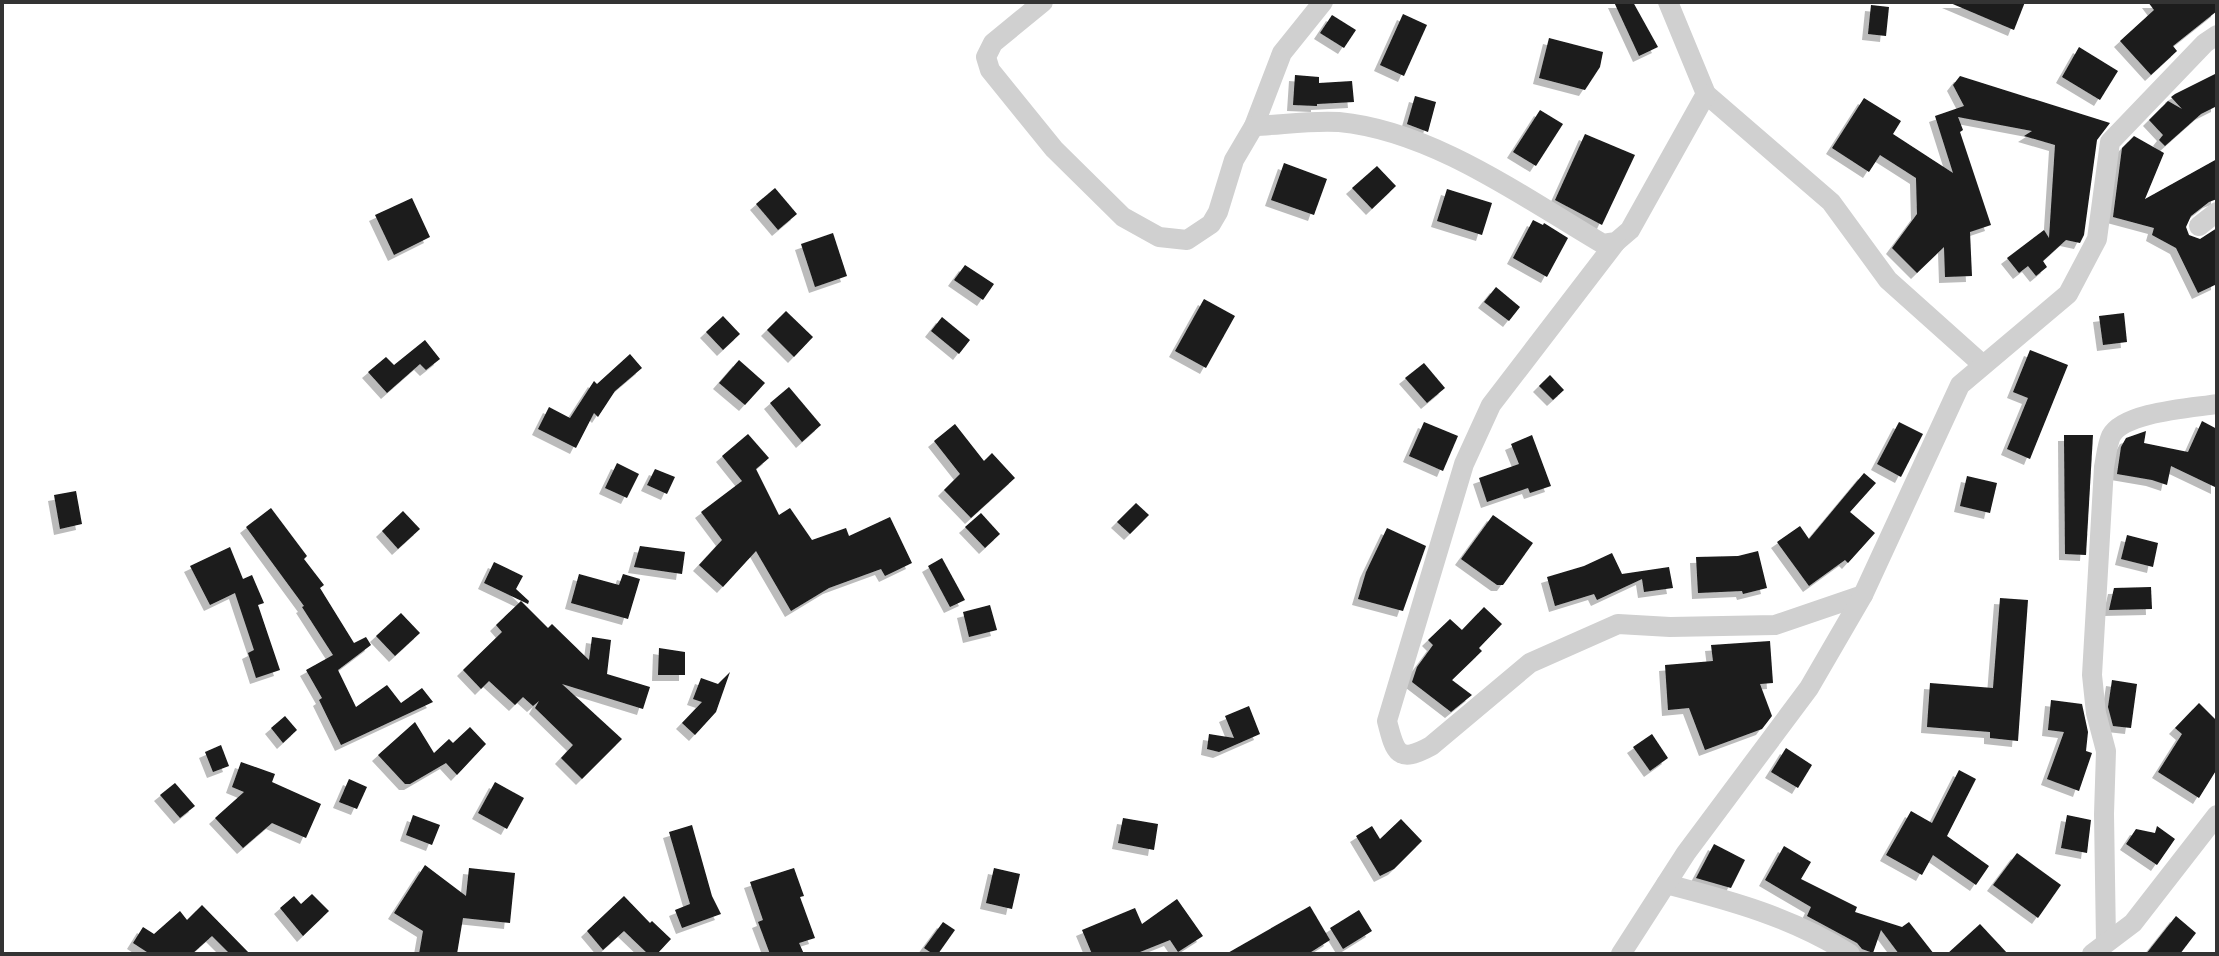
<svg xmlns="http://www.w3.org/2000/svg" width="2219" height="956" font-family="Arial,sans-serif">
<defs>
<filter id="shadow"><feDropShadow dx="-6" dy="6" stdDeviation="0" flood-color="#0004"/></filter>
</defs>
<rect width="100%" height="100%" fill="#fff"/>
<g fill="#1a1a1a" filter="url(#shadow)">
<path d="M1614 2H1633L1658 47 1639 56Z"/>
<path d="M1948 2H2025L2014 30Z"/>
<path d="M2148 2H2217V11L2173 46 2177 51 2151 75 2120 41 2154 10Z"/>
<path d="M1871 5 1889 7 1886 36 1868 34Z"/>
<path d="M1403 14 1427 25 1404 76 1380 65Z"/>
<path d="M1332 15 1356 30 1344 48 1320 33Z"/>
<path d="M1549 38 1603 52 1600 67 1585 90 1539 78Z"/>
<path d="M2079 47 2118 71 2100 100 2062 77Z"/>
<path d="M2217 73V106L2201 114 2165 146 2159 140 2163 135 2149 120 2168 101 2182 109 2171 97 2175 94Z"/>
<path d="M1295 75 1319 77V83L1352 81 1354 102 1317 104V106L1293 105Z"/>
<path d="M1960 76 2110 123 2097 140 2084 235 2080 243 2066 240 2043 261 2047 267 2036 276 2028 266 2019 273 2007 258 2044 230 2049 238 2055 145 2024 136 2032 131 1958 117 1963 130 1960 132 1991 225 1970 232 1972 276 1945 277 1944 247 1917 273 1892 248 1917 214 1916 178 1880 155 1869 172 1832 148 1864 98 1901 121 1893 134 1953 173 1935 116 1964 106 1953 85Z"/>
<path d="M1415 96 1436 102 1428 132 1407 124Z"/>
<path d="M1540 110 1563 124 1536 166 1513 152Z"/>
<path d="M1585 134 1635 155 1602 225 1555 200Z"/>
<path d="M2134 136 2164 153 2145 199 2217 159V199L2209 202 2191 216 2186 227 2189 235 2200 239 2217 228V284L2198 293 2176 248 2152 235 2154 228 2113 217 2122 148Z"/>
<path d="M1284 163 1327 179 1314 215 1271 200Z"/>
<path d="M1377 166 1396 186 1372 209 1352 188Z"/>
<path d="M775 188 797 214 778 230 756 204Z"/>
<path d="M1447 189 1492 203 1482 235 1437 221Z"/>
<path d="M412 198 430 237 394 255 375 215Z"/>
<path d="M1533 220 1543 225 1544 223 1568 238 1547 277 1513 258Z"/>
<path d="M833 233 847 276 815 287 801 244Z"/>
<path d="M965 265 994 284 983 300 954 280Z"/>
<path d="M1496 287 1520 307 1509 321 1484 302Z"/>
<path d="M1204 299 1235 316 1206 368 1175 351Z"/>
<path d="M786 311 813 337 794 357 767 330Z"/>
<path d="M2124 313 2127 342 2103 345 2099 316Z"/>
<path d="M723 316 740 334 723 350 706 332Z"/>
<path d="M942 317 970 340 959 354 931 331Z"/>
<path d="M425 340 440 359 426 370 420 364 387 393 368 372 386 357 394 365Z"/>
<path d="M2030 350 2068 365 2030 459 2007 449 2028 398 2013 392Z"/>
<path d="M630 354 642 368 615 391 598 417 594 413 576 448 538 429 549 407 570 418 594 381 597 384Z"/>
<path d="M739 360 765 383 745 405 719 383Z"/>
<path d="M1424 363 1445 388 1427 403 1405 378Z"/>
<path d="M1550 375 1564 390 1553 400 1539 386Z"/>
<path d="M789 387 821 425 802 442 770 403Z"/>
<path d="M2202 421 2217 429V488L2171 466 2167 485 2152 480 2117 474 2121 447 2126 438 2146 431 2144 443 2188 452Z"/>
<path d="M1424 422 1458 436 1443 471 1409 456Z"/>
<path d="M1899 422 1923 434 1901 477 1877 464Z"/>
<path d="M955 424 984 461 992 453 1015 478 971 518 944 490 960 474 934 441Z"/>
<path d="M748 434 769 458 756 469 779 515 790 508 812 540 846 528 849 536 890 517 912 563 885 576 881 569 829 588 791 611 756 551 723 587 699 565 722 540 701 512 742 481 722 456Z"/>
<path d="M1532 435 1551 486 1530 493 1528 488 1487 502 1479 478 1519 464 1511 444Z"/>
<path d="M2064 435H2093L2086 555 2065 554Z"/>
<path d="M617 463 639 474 627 498 605 488Z"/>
<path d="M655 469 675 477 667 494 647 485Z"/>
<path d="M1864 473 1876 483 1850 512 1875 533 1848 563 1845 560 1809 586 1777 542 1800 526 1809 539Z"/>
<path d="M1967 476 1997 483 1990 513 1960 506Z"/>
<path d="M76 491 82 524 60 529 54 495Z"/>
<path d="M1136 503 1149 515 1130 534 1117 522Z"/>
<path d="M271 508 307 556 304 559 324 585 320 588 354 643 366 637 371 645 338 670 356 707 387 685 401 703 422 688 433 702 341 745 319 700 322 698 306 670 333 655 302 607 304 606 246 527Z"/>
<path d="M403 511 420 529 398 549 382 531Z"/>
<path d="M981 513 1000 534 985 548 965 527Z"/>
<path d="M1493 515 1533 543 1503 585H1497L1461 559Z"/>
<path d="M1387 528 1426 546 1403 611 1358 599 1366 572Z"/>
<path d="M2127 535 2158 543 2153 567 2121 559Z"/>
<path d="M640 546 685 552 682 574 634 567Z"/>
<path d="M230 547 243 579 252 575 264 603 258 605 280 670 256 678 248 653 254 650 235 593 210 605 190 566Z"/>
<path d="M1758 551 1767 588 1743 594 1742 591 1698 593 1696 557 1738 556Z"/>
<path d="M1612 553 1622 574 1669 567 1673 588 1644 592 1642 579 1597 600 1594 594 1555 606 1547 577 1584 566Z"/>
<path d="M942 558 965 600 950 607 928 566Z"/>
<path d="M494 562 523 576 516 589 529 601 528 604 484 583Z"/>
<path d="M579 574 619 585 623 574 640 579 628 619 571 603Z"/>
<path d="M2151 587 2152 609 2109 610 2114 588Z"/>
<path d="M2000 598 2028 600 2018 741 1990 738V732L1927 727 1930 683 1993 688Z"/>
<path d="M521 601 548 628 552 624 589 660 592 637 611 640 607 674 650 687 643 709 562 684 622 739 582 779 561 758 573 745 535 708 539 701 533 706 523 697 515 705 489 681 481 689 463 670 502 632 496 625Z"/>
<path d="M990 605 997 630 969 637 963 612Z"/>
<path d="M1484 607 1502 624 1479 648 1482 651 1452 680 1472 695 1451 712 1412 682 1417 667 1433 645 1428 640 1450 619 1462 630Z"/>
<path d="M401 613 420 633 395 656 376 636Z"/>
<path d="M1770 641 1773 683 1760 684 1772 716 1762 729 1705 750 1689 708 1668 710 1665 665 1713 661 1711 645Z"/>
<path d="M659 648 685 652V675H658Z"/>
<path d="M730 672 716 712 695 735 682 723 702 702 693 699 701 678 718 684Z"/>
<path d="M2112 680 2137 684 2131 728 2113 726 2108 707Z"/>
<path d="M2051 700 2082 704 2088 732 2086 751 2092 753 2079 791 2047 779 2064 732 2048 730Z"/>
<path d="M2199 703 2217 721V769L2199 798 2158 772 2182 734 2175 728Z"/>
<path d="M1249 706 1260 734 1219 752 1207 749 1209 734 1234 738 1225 716Z"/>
<path d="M285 716 297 730 283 743 271 728Z"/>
<path d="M415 722 434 753 449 739 453 743 470 727 486 744 457 775 446 763 410 784H405L378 755Z"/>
<path d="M1652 734 1668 758 1650 771 1633 747Z"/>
<path d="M221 745 229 766 213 772 205 752Z"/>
<path d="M1786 748 1812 765 1798 788 1771 772Z"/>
<path d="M241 762 275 774 272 782 321 804 306 838 272 823 243 848 215 818 244 792 232 787Z"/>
<path d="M1959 770 1976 779 1947 836 1989 866 1976 885 1933 855 1922 875 1886 855 1911 811 1932 823Z"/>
<path d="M349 779 367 787 357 809 339 802Z"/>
<path d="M495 782 524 798 507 829 478 813Z"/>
<path d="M175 783 195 806 180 818 160 795Z"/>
<path d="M413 815 440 825 432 845 406 835Z"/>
<path d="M2067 815 2091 820 2087 853 2061 848Z"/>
<path d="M1123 818 1158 824 1154 850 1118 843Z"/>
<path d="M1401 819 1422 841 1394 869 1380 876 1356 836 1372 826 1380 839Z"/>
<path d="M692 825 712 896 721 914 682 928 675 910 690 904 669 832Z"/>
<path d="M2157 826 2175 839 2157 865 2126 844 2136 829 2155 833Z"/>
<path d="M1714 844 1745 860 1731 888 1696 878Z"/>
<path d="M1784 846 1811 862 1801 879 1857 907 1855 912 1902 927 1909 922 1934 954H1899L1881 930 1873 953 1862 949 1857 943 1807 916 1811 907 1765 880Z"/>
<path d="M2017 853 2061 885 2038 918 1993 885Z"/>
<path d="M425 865 466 896 469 868 515 873 510 923 463 918 457 954H419L423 931 394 913Z"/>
<path d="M794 868 804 896 800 897 815 938 799 943 804 954H770L758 922 763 920 750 882Z"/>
<path d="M994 868 1020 874 1012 909 986 903Z"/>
<path d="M312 894 329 911 303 936 280 908 294 896 301 904Z"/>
<path d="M624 896 650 923 652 921 671 939 657 954H648L624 931 603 950 587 931Z"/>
<path d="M1177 899 1203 936 1178 952 1170 940 1135 954H1092L1082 930 1135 908 1142 924Z"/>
<path d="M202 905 250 954H230L212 936 192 954H150L133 943 143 927 154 934 180 911 187 920Z"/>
<path d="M1310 906 1330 940 1308 954H1226Z"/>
<path d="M1359 910 1372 931 1343 949 1330 928Z"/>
<path d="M2176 916 2196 933 2180 954H2146Z"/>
<path d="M943 922 955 930 938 954H933L924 948Z"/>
<path d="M1980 924 2008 954H1947Z"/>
</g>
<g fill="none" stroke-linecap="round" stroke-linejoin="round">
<g stroke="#d0d0d0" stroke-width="20">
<path d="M1043 2 993 43 986 57 990 70 1054 149 1123 217 1159 237 1187 240 1211 224 1218 212 1234 160 1254 126 1282 53 1323 2"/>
<path d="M1668 2 1706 94 1831 202 1888 280 1983 365"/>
<path d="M1254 126C1281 125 1312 120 1339 122 1433 131 1523 197 1603 244L1616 242 1630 230 1706 94"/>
<path d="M2199 226 2217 212"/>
<path d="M1616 242 1491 405 1464 464 1387 721C1395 753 1398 764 1431 746L1530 663 1618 624 1670 627 1775 625 1863 595"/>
<path d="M1666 884C1732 901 1791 917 1850 954"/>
<path d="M2106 942 2104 814 2106 751 2096 713 2092 675 2104 467C2106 457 2107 445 2111 436 2123 412 2192 408 2217 404"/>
<path d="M1621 954 1686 853 1809 688 1863 595 1960 385 2068 294 2097 239 2110 142 2205 43 2217 35"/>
<path d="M2092 954 2133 923 2217 815"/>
</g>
</g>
<rect width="2219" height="956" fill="none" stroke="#333333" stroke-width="8"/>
</svg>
